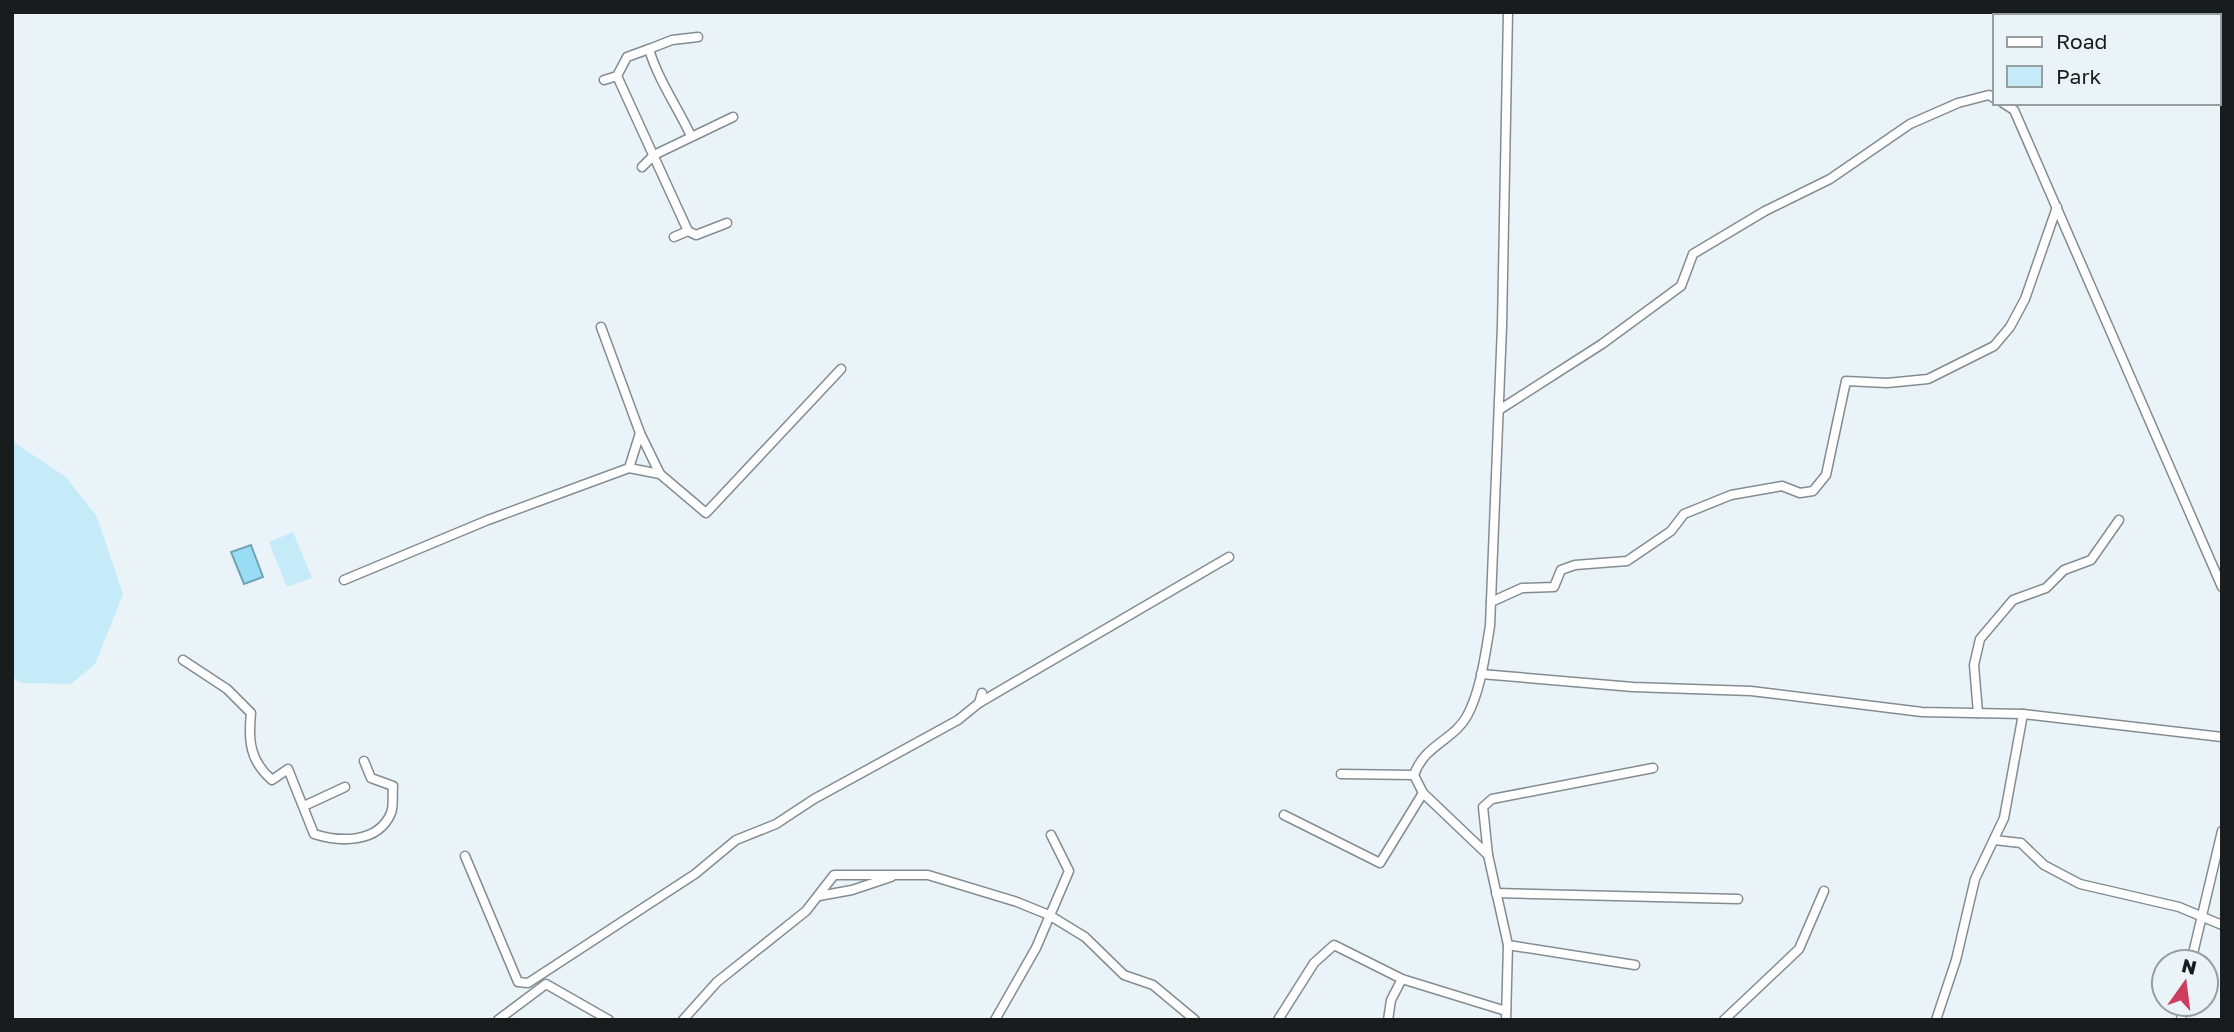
<svg xmlns="http://www.w3.org/2000/svg" width="2234" height="1032" font-family="'Golos Text',sans-serif">
<rect width="100%" height="100%" fill="#eaf4f8"/>
<g fill="#c5ebf9">
<path d="M12 441 66 477 97 517 123 594 95 664 71 684 21 683 12 677Z"/>
<path d="M293 532 312 578 287 587 269 542Z"/>
</g>
<path fill="#99ddf5" stroke="#72a3b4" stroke-width="2" d="M251 545 263 577 244 584 231 552Z"/>
<g fill="none" stroke-linecap="round" stroke-linejoin="round">
<defs>
<g id="minor">
<path d="M617 76 688 231 674 237"/>
<path d="M604 80 617 76 627 57 649 49"/>
<path d="M2003 103 2014 110 2222 587"/>
<path d="M691 136C677 106 658 80 649 49L672 40 698 37"/>
<path d="M642 167 654 155 733 117"/>
<path d="M688 231 696 235 727 223"/>
<path d="M601 327 640 433 660 474 706 513 841 369"/>
<path d="M1499 410 1602 344 1681 286 1693 254 1765 211 1830 179 1910 124 1958 103 1989 95 1994 98"/>
<path d="M629 468 640 433"/>
<path d="M344 580 488 520 629 468 660 474"/>
<path d="M1491 602 1522 588 1554 587 1561 570 1575 565 1627 561 1671 531 1684 514 1731 495 1782 486 1800 493 1813 491 1826 475 1846 381 1887 383 1928 379 1994 346 2010 327 2025 299 2057 207"/>
<path d="M183 660 227 689 251 713C248 741 250 761 272 780L288 769 314 834C339 842 378 844 391 813 394 806 392 794 393 786L371 778 364 761"/>
<path d="M1481 674 1633 687 1751 691 1922 712 2023 714 2222 737"/>
<path d="M979 703 1229 557"/>
<path d="M1978 713 1974 665 1980 639 2013 600 2046 588 2064 570 2091 560 2119 520"/>
<path d="M1341 774 1414 775"/>
<path d="M304 806 345 787"/>
<path d="M1284 815 1380 863 1423 793"/>
<path d="M1994 840 2021 843 2044 865 2080 884 2179 907 2222 925"/>
<path d="M1488 855 1483 807 1492 799 1653 768"/>
<path d="M465 856 518 982 528 983 695 874 736 840 776 824 814 799 958 720 979 703 982 693"/>
<path d="M1496 893 1738 899"/>
<path d="M819 896 852 890 891 877"/>
<path d="M1508 945 1635 965"/>
<path d="M2191 962 2222 831"/>
<path d="M498 1020 546 984 609 1020"/>
<path d="M683 1020 717 982 806 911 834 875H928L1017 902 1049 915 1085 937 1124 975 1153 985 1195 1020"/>
<path d="M995 1020 1036 948 1069 871 1051 835"/>
<path d="M1278 1020 1314 963 1334 945 1402 979 1506 1011"/>
<path d="M1388 1020 1391 1000 1402 979"/>
<path d="M1506 1020 1508 945 1488 855 1423 793 1414 775C1424 745 1454 740 1467 716 1481 690 1485 655 1490 626L1502 326 1508 12"/>
<path d="M1724 1020 1799 949 1824 891"/>
<path d="M1936 1020 1956 960 1975 879 2004 818 2023 714"/>
<path d="M2181 1020 2183 1004"/>
</g>
</defs>
<use href="#minor" stroke="#838d91" stroke-width="11"/>
<use href="#minor" stroke="#fff" stroke-width="8"/>
</g>
<rect width="2234" height="1032" fill="none" stroke="#181c1d" stroke-width="28"/>
<rect x="1993" y="14" width="228" height="91" fill="#eaf4f8" stroke="#969ea0" stroke-width="2"/>
<rect x="2007" y="37" width="35" height="10" fill="#ffffff" stroke="#969ea0" stroke-width="2"/>
<text x="2056" y="49" font-size="21" fill="#181c1d">Road</text>
<rect x="2007" y="66" width="35" height="21" fill="#c5ebf9" stroke="#969ea0" stroke-width="2"/>
<text x="2056" y="84" font-size="21" fill="#181c1d">Park</text>
<g transform="translate(2185 983) rotate(14)"><circle r="33" fill="#eaf4f8" stroke="#969ea0" stroke-width="2"/>
<path d="M0-5L12 26L0 18L-12 26Z" fill="#cd3d5e"/>
<text y="-10" font-size="19" font-weight="bold" text-anchor="middle" fill="#181c1d">N</text>
</g>
</svg>
